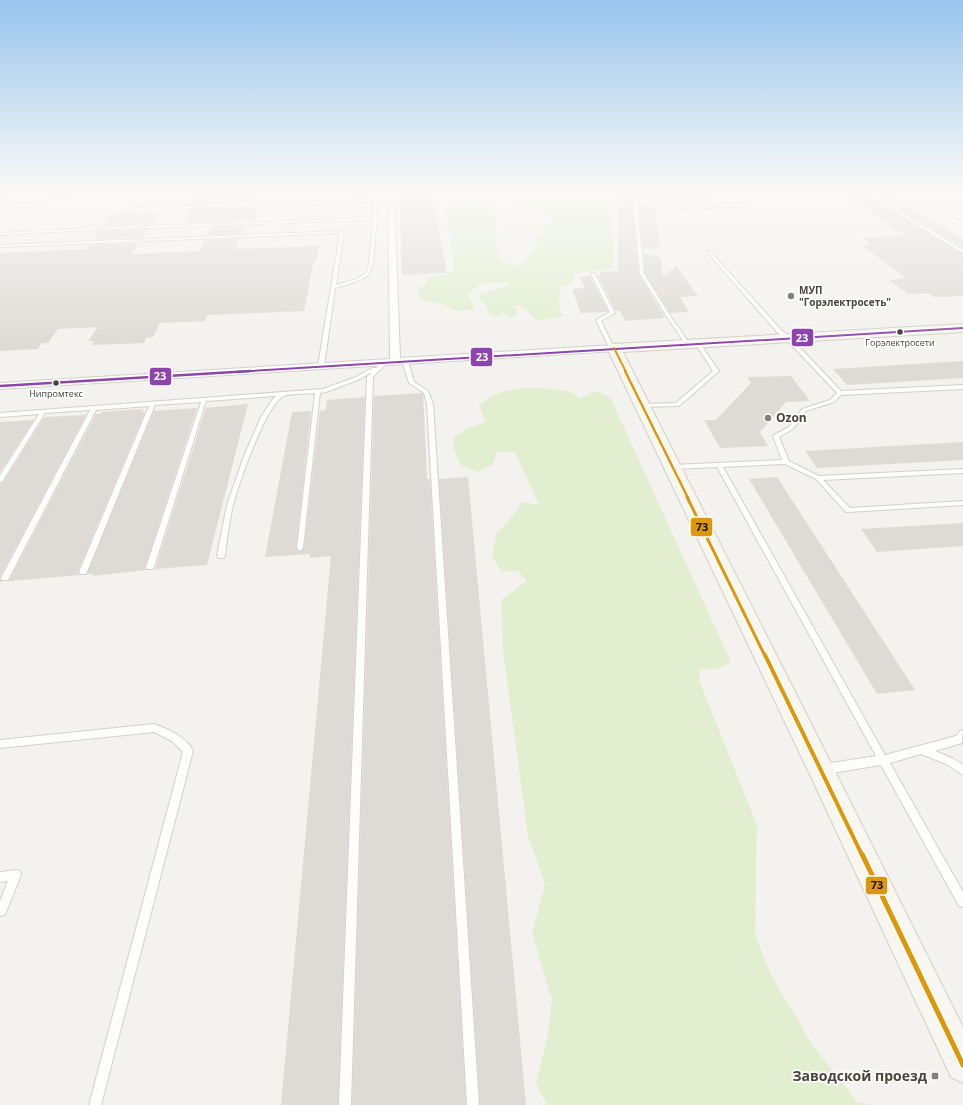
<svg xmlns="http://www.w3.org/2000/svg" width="963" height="1105" font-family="'Open Sans',sans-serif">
<rect width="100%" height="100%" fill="#f4f2ee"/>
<g fill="#e1eecf">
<path d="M502 191H613L614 268 575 274 571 284 560 287 559 307 563 316 537 321 525 309 513 304 518 313 512 318 502 312 501 316 490 315 485 304 478 299 481 294 505 287 510 282 480 284 467 295 476 309 457 311 442 304 420 300 417 289 425 285 428 277 447 275 455 270C454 256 446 245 454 232L447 226 446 219 450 215 444 214 447 208 457 205 461 200 469 196 482 197 483 203H489L493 205 487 210 494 211 499 217C497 225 499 232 495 239L499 248 500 260 507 264 520 266 532 250 538 245 537 239 543 235 544 231 538 232 540 228H549L548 223 551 217H545L538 213 537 209 519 208 517 205 523 199 521 195 512 198 507 202 489 199 491 196Z"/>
<path d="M538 388 569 391 580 398 589 395 592 392 602 393 611 399 731 662 717 669H700L699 680 757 825 755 935 771 975 812 1044 857 1102 872 1105H547L536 1083 547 1040 552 1000 532 933 545 884 528 836 503 650 501 600 527 581 518 571H502L492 557 496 534 510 519 522 502 539 505 515 452H497L492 465 478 472 461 465 454 450 453 438 467 429 486 422 479 405C503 389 509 389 538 388Z"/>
</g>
<g fill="#dedbd6">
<path d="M193 191H253L254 202 190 205Z"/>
<path d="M618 191H631L636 249 632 250 636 251 639 274 665 318 625 321 620 311H616L598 276H601L600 272 618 271Z"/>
<path d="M837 191H861L963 254V296L934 297 929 293 908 294 889 280 907 278 861 245 871 244 862 238 905 235Z"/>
<path d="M870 191H881L963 239V248Z"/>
<path d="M638 194 711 198 714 196 716 202 638 199Z"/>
<path d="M433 198 447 273 402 275 400 199Z"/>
<path d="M639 204H654L660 248 643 249Z"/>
<path d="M658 204 718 207 719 211 661 208Z"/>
<path d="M254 207 255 220 185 223 189 210Z"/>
<path d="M160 213 152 224 104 226 112 216 119 214Z"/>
<path d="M245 226 241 234 207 235 211 227Z"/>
<path d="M148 229 142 238 93 240 100 231Z"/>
<path d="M239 239 235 249 319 246 316 260H314L304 311 208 315 205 321 160 323 153 337 146 338 144 343 91 345 94 341H88L98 327 58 329 48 343H42L38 349 0 351V253L86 249 89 245 139 243 131 254 199 251 205 240Z"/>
<path d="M643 253 661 258 663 277 676 266 698 296 680 297 689 312 670 313 645 274Z"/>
<path d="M590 276 608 311V312L581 313 572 289 585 288 580 277Z"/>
<path d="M963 361V378L847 385 833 369Z"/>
<path d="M791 376 810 401 786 402 760 432 768 446 720 448 704 420H716L751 383 747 377Z"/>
<path d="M421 393 423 394 427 479H430L466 1105H352L374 396Z"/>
<path d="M365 397 338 1105H281L331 556 310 558V554L265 557 292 412 311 411 296 548 300 552 304 548 320 411 326 410 327 400Z"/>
<path d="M248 404 207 565 155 569 206 408Z"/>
<path d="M197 408 145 567 146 570 93 576 94 574H87L154 411Z"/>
<path d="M144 409 142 412H145L78 571 80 575 0 582V579L2 582 9 581 96 414H101L102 412Z"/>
<path d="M86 415 0 577V484L3 483 43 419 46 417Z"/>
<path d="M34 420 0 472V422Z"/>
<path d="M963 442V460L817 468 805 451Z"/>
<path d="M468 477 526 1105H480L439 479Z"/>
<path d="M777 477 915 690 877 694 749 479Z"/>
<path d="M963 523V546L877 552 861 529Z"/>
</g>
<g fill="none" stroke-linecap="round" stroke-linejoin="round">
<defs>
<g id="lane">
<path d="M632 191H656L713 195 711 196 636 192 637 200 745 205 747 206 745 207 637 202 644 274 671 317 690 344V345H686L667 317 640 274Z"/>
<path d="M862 191H867L963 250V253Z"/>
<path d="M366 200 378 202 373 264 369 275 358 281 335 288 324 366 321 368 318 366 340 233 0 247V245L342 231 344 232 336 285 356 279 366 273 369 264 373 220 88 230 0 235V233L87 228C102 214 114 211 134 208ZM366 202 374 203 373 218 91 228C104 216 117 212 134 210Z"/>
<path d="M963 204V206L931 208 929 207Z"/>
<path d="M708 251H710L781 330 789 336 841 391 963 385V389L841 395 834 402 806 411 793 429 779 437 789 461 819 476 963 469V473L823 480 850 508 963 501V505L848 512H846L816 479 785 464 723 467 885 755 956 736 960 731 963 730 962 743 935 751 952 758 963 765V775L946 764 921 754 890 763 963 892V907L959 906 881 765 825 774 822 772 820 769 822 766 825 764 876 756 717 467 673 469 670 467 673 465 782 460 773 436 774 435 789 427 802 409 830 400 837 393 785 338 777 332 708 253Z"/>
<path d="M592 273 595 274 615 313 601 321 611 342 616 348V349H612L607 343 596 320 610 312 591 274Z"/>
<path d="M695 342H699L719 371 718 372 679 406 641 407 640 406 643 404 676 403 713 371 695 343Z"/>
<path d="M405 359 408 361 414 382 428 391 433 404 479 1105H467L427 404 424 393 409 383 402 361Z"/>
<path d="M385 360 388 362 373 377 351 1105H339L367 377 372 372 360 379 326 392 320 393 303 548 300 551 297 548 315 393C308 394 287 393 282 397 265 408 239 483 233 505 229 521 227 539 225 556L223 558H219L217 556 227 505 244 456 261 417 272 400 276 396 206 401 154 567 153 569H147L146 567 201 402 155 405 87 572 86 574H80L79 572 149 406 96 410 8 580H2L1 578 90 410 45 413 2 482H0V475L39 414 0 417V413L323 389 356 377 372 368H376Z"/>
<path d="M154 724C167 729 187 737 193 751L101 1105H89L183 752 172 741 154 732 0 748V740Z"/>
<path d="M16 870 20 871 21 875 5 915 1 916H0V901L8 881 0 882V872Z"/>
</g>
<g id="street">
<path d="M98 191H124L121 193 0 204V200Z"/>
<path d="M388 191H394L400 358 614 345 619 348 614 351 0 389V383L390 359Z"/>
<path d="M902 191H910L963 223V228Z"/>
</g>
<path id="secondary" d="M963 324V332L623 352 830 761 963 1027V1083L951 1077 812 779 607 348 609 345 614 344Z"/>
</defs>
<use href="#lane" stroke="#d2d0cb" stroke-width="2"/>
<use href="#street" stroke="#d2d0cb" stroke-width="2"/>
<use href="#secondary" stroke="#d3cfc5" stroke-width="2"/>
<use href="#lane" fill="#fdfdfc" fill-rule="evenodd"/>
<use href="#street" fill="#fdfdfc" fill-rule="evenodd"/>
<use href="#secondary" fill="#f7f6f1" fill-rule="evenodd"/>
<defs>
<path id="bus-1-far1" d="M234 372 963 328"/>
<path id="bus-1" d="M0 386 251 371"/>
<path id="bus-2-far4" d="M614 348 626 372"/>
<path id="bus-2-far3" d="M625 371 688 498"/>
<path id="bus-2-far2" d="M687 497 765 656"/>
<path id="bus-2-far1" d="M765 655 862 855"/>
<path id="bus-2" d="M862 854 963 1065"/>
</defs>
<use href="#bus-1-far1" stroke="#fff" stroke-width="4"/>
<use href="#bus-1" stroke="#fff" stroke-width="5"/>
<use href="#bus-2-far4" stroke="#fff" stroke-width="4"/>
<use href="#bus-2-far3" stroke="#fff" stroke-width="5"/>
<use href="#bus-2-far2" stroke="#fff" stroke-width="6"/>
<use href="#bus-2-far1" stroke="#fff" stroke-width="7"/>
<use href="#bus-2" stroke="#fff" stroke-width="8"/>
<use href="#bus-1-far1" stroke="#8e44ad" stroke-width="2"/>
<use href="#bus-1" stroke="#8e44ad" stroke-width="2.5"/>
<use href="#bus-2-far4" stroke="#dd9709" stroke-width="2"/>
<use href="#bus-2-far3" stroke="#dd9709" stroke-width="2.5"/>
<use href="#bus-2-far2" stroke="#dd9709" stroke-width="3"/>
<use href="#bus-2-far1" stroke="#dd9709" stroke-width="4"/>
<use href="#bus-2" stroke="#dd9709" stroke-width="5"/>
</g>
<linearGradient id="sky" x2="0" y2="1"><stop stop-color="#98c4ec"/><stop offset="0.55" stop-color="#faf9f7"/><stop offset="1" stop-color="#faf9f7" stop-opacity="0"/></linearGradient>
<rect width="963" height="346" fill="url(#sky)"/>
<g fill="#868178" stroke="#fff" stroke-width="1.5">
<circle cx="791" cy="296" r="4"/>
<circle cx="768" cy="418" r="4"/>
<rect x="931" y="1072" width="8" height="8" rx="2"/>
</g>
<g fill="#4b4439" stroke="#fff" stroke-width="1.5">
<circle cx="900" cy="332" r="3.5"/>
<circle cx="56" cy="383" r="3.5"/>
</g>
<g text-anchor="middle" stroke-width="3.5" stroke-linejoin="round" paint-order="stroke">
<g font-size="9" fill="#4b4439" stroke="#fff">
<text x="900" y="346">Горэлектросети</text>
<text x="56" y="397">Нипромтекс</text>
</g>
<g font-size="10" font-weight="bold" fill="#4b4439" stroke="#fff" text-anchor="start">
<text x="799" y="294">МУП<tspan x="799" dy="12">"Горэлектросеть"</tspan></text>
</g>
<g font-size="12" font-weight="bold" fill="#4b4439" stroke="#fff" text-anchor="start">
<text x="776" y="422">Ozon</text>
</g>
<g font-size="14" font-weight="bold" fill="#4b4439" stroke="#fff" text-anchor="end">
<text x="927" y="1081">Заводской проезд</text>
</g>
</g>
<g stroke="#fff" stroke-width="1.5">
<rect x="791" y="328" width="23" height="19" rx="4" fill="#8e44ad"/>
<rect x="470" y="347" width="23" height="20" rx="4" fill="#8e44ad"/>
<rect x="149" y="367" width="23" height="19" rx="4" fill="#8e44ad"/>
<rect x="690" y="517" width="23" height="20" rx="4" fill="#dd9709"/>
<rect x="865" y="876" width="23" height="19" rx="4" fill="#dd9709"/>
</g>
<g font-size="11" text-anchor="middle" font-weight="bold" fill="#fff">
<text x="802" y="342">23</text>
<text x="482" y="361">23</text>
<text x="160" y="380">23</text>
</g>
<g font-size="11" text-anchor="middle" font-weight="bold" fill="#111">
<text x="702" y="531">73</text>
<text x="877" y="889">73</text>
</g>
</svg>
